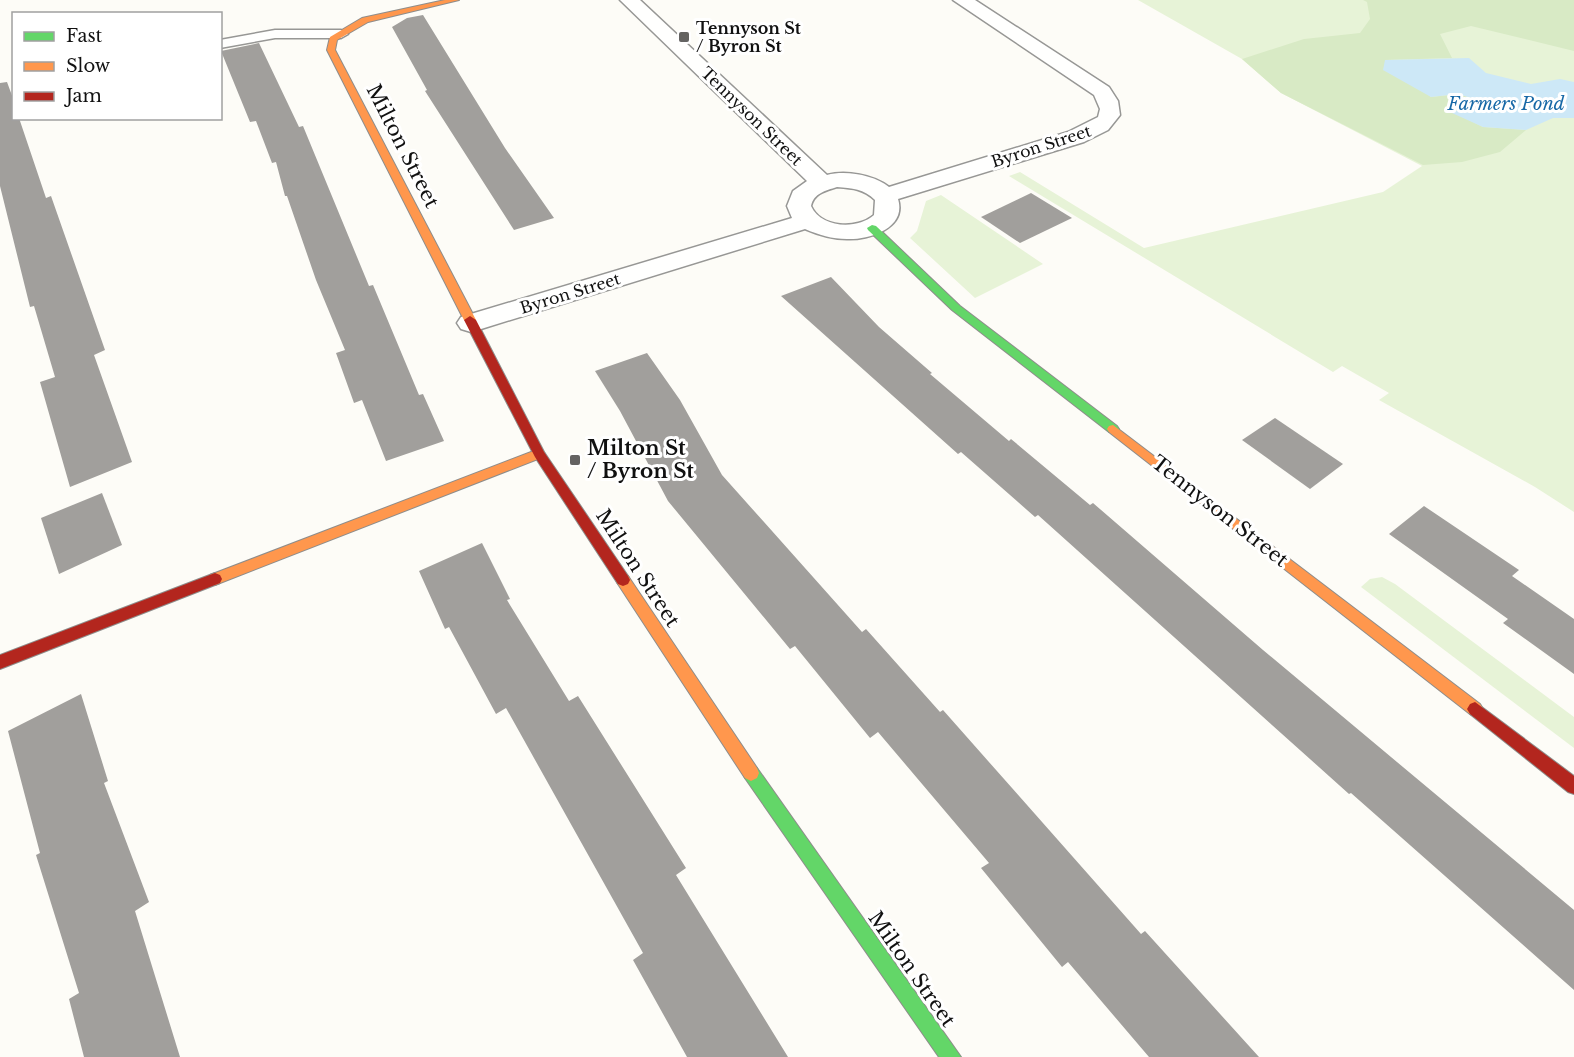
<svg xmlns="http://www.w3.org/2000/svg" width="1574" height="1057" font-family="'Libre Baskerville',serif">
<rect width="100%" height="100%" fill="#fdfcf7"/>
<g fill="#e7f3d7">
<path d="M1138 0H1574V512L1535 487 1379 400 1389 393 1342 366 1333 372 1009 176 1020 172 1144 248 1383 192 1422 166 1281 93 1242 59Z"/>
<path d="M941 195 1043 264 975 298 910 238 917 231 926 201Z"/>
<path d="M1382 577 1395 584 1574 717V748L1361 587 1370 579Z"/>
</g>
<path fill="#d8eac5" d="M1363 0H1574V51L1471 26 1440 34 1452 58 1385 60 1431 97 1458 94 1480 101 1453 112 1483 127 1526 130 1500 152 1462 162 1423 165 1281 93 1242 59 1304 39 1360 33 1370 19 1367 2Z"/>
<path fill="#cde8f7" d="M1469 58 1486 73 1531 84 1560 79 1574 82V118H1553L1526 130 1483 127 1452 113 1478 100 1458 94 1431 97 1383 70 1385 60Z"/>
<g fill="#a19f9c">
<path d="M423 15 505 148 554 218 514 230 425 91 427 90 392 27 407 18Z"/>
<path d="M259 43 299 127 303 126 369 286 373 285 419 395 423 394 444 441 386 461 362 400 354 403 336 353 345 350 316 280 287 196H285L276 162 272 163 256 121 250 122 221 51Z"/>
<path d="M7 82 14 101V118H19L46 198 51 196 105 350 94 355 132 462 70 487 40 382 55 377 34 306 30 307 0 186V83Z"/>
<path d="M1031 193 1072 218 1020 243 981 217Z"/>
<path d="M831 277 879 327 932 373 930 374 1009 441 1011 439 1090 505 1093 503 1263 650 1574 910V990L1351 793 1349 794 1038 515 1035 517 961 452 958 454 781 296Z"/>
<path d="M647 353 680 400 722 475 862 632 866 629 940 712 943 710 1141 934 1145 931 1259 1057H1149L1068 962 1062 967 981 868 989 863 878 732 870 738 795 646 790 649 668 501 620 411 595 371Z"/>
<path d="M1275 418 1343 464 1310 489 1242 440Z"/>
<path d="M102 493 122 545 59 574 41 518Z"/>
<path d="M1424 506 1519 570 1512 576 1574 619V674L1503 623 1508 619 1389 534Z"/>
<path d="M482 543 510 599 507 600 569 701 578 696 686 868 676 875 788 1057H687L633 960 643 953 506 708 496 714 449 627 445 629 419 571Z"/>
<path d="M81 694 108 781 104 783 149 902 135 911 180 1057H84L69 999 79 993 36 855 40 853 8 731Z"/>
</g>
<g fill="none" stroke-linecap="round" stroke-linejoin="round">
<defs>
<path id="lane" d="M275 30H341L348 34 341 38H275L220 48V40Z"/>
<path id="street" d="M620 0H640L827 175C846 170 874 175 889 187L1068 132 1098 117 1100 109 1094 95 953 0H975L1109 87 1118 101 1120 115 1108 130 1084 142 898 199C907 228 869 240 847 239 832 239 819 235 805 229L481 329 471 332 461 329 457 323 461 317 792 218 787 206 793 191 807 181ZM837 187C852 188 864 189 875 200L874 215C857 230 821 228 811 206 814 193 825 191 837 187Z"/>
<g id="fast">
<path d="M872 225 876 226 960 306 1117 426 1119 429 1117 432H1109L952 310 868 230 867 228Z"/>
<path d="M751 765 757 768 961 1057H939L745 778 743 773 745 768Z"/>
</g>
<g id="slow">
<path d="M445 0H459L368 22 337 40 335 50 476 320 470 324 464 320 327 50 330 37 362 18Z"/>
<path d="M1113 425 1480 704 1483 709 1480 714 1475 716 1470 714 1109 432 1107 429 1109 426Z"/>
<path d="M539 449 543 451 545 454 543 457 220 583 215 585 210 583 208 579 210 575Z"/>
<path d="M623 574 628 576 757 768 759 773 757 778 751 781 745 778 618 584 616 580 618 576Z"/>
</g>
<g id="jam">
<path d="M470 316 476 320 544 452 628 576 630 580 628 584 623 586 618 584 535 457 464 320Z"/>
<path d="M215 573 220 575 222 579 220 583 0 669V655Z"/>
<path d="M1475 702 1574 776V794L1568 792 1470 714 1467 709 1470 704Z"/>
</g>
</defs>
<use href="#lane" stroke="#979795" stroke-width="3"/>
<use href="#street" stroke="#979795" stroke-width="3"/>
<use href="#fast" stroke="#8e8d8b" stroke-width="2"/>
<use href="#slow" stroke="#8e8d8b" stroke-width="2"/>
<use href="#jam" stroke="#8e8d8b" stroke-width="2"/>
<use href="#lane" fill="#fffffe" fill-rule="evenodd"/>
<use href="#street" fill="#fffffe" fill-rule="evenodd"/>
<use href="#fast" fill="#63d668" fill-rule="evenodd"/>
<use href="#slow" fill="#ff974d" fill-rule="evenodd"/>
<use href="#jam" fill="#b3261e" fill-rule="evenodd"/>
</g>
<g fill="#646362" stroke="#fff" stroke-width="2">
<rect x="678" y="31" width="12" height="12" rx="3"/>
<rect x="569" y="454" width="12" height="12" rx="3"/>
</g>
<g text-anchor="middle" stroke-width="6" stroke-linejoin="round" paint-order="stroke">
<g font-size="16" font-weight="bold" fill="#111" stroke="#fff" text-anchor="start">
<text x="696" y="34">Tennyson St<tspan x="696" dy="18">/ Byron St</tspan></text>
</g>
<g font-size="16" fill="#111" stroke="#fff">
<text transform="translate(752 116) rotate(44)" y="6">Tennyson Street</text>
<text transform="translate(1041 146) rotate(-18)" y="6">Byron Street</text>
<text transform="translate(570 293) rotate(-17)" y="6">Byron Street</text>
</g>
<g font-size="18" font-style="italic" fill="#1768a6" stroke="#fff">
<text x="1506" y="110">Farmers Pond</text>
</g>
<g font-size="20" fill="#111" stroke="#fff">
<text transform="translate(403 146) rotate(63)" y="7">Milton Street</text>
<text transform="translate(1220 511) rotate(38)" y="7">Tennyson Street</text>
<text transform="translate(638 568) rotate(57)" y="7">Milton Street</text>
<text transform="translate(912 969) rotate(55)" y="7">Milton Street</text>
</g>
<g font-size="20" font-weight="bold" fill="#111" stroke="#fff" text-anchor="start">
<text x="587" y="455">Milton St<tspan x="587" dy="23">/ Byron St</tspan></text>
</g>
</g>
<rect x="12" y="12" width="210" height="108" fill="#ffffff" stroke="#a0a0a0" stroke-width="1.5"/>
<rect x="24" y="32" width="30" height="9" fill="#63d668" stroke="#a0a0a0" stroke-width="1.5"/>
<text x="66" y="42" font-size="18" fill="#111111">Fast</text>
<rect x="24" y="62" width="30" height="9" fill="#ff974d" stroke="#a0a0a0" stroke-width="1.5"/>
<text x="66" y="72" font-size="18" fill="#111111">Slow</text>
<rect x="24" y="92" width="30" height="9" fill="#b3261e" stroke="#a0a0a0" stroke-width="1.5"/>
<text x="66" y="102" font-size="18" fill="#111111">Jam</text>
</svg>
